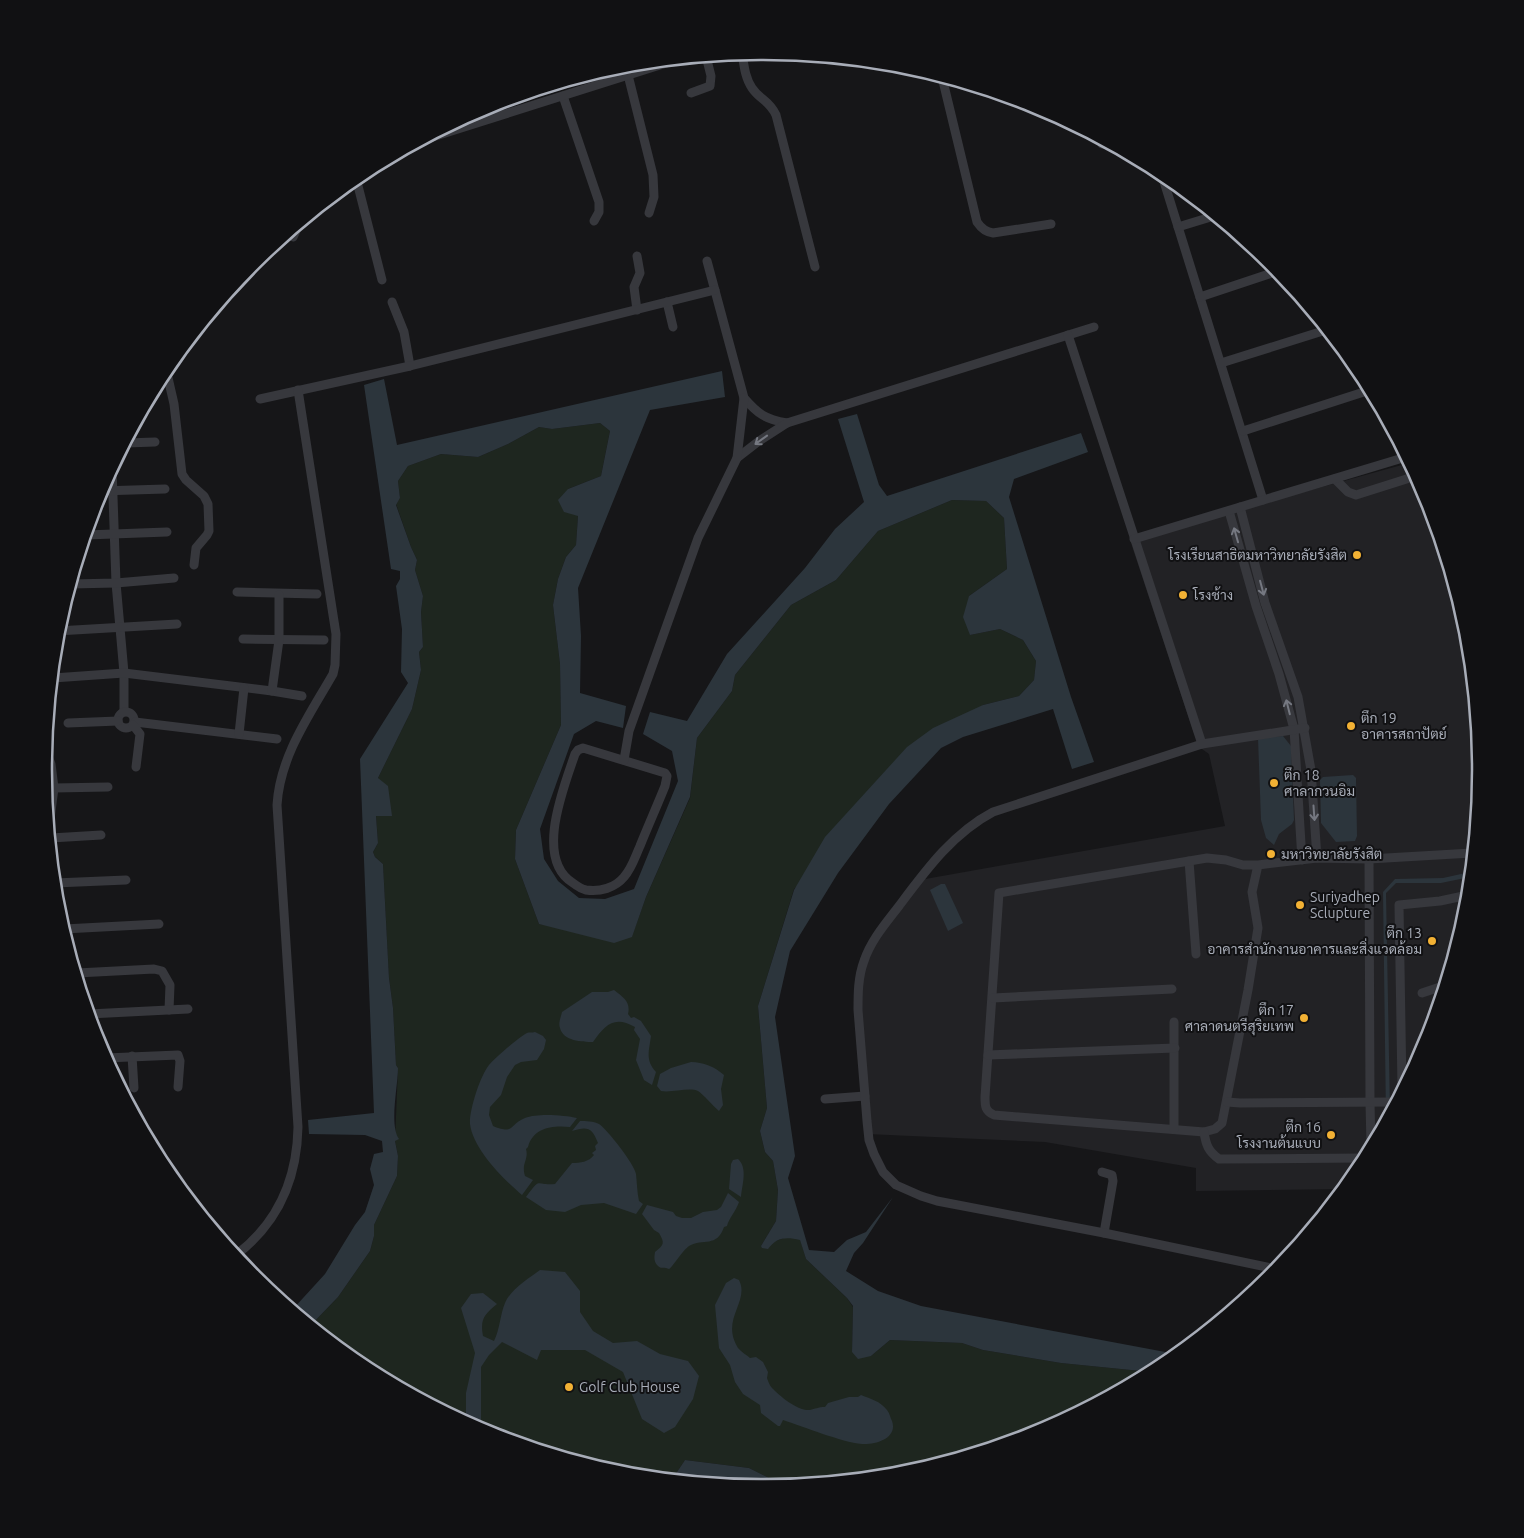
<svg xmlns="http://www.w3.org/2000/svg" width="1524" height="1538" font-family="Ubuntu,Sarabun,sans-serif">
<rect width="100%" height="100%" fill="#161618"/>
<path fill="#222225" d="M1409 463 1426 494 1466 629 1480 769 1466 909 1425 1044 1359 1168 1342 1189 1196 1191V1168L1045 1142 867 1134 857 1007 871 942 914 881 1225 826 1209 754 1202 749 1194 734 1130 540Z"/>
<path fill="#1e261f" d="M600 423 610 431 601 476 568 489 578 516 576 545 566 557 558 579 553 605 560 664 561 725 516 830 515 859 539 924 632 936 646 897 690 798 697 738 732 691 735 675 791 605 836 580 878 531 952 500 986 501 1004 518 1007 569 969 596 970 635 1000 629 1023 640 1036 661 1034 680 1019 696 983 705 794 889 758 1006 767 1108 760 1131 765 1152 773 1161 778 1190 776 1221 761 1246 787 1237 800 1239 806 1259 847 1298 853 1307 852 1352 871 1356 890 1340 962 1343 983 1350 1061 1363 1151 1372 1037 1433 902 1473 783 1485 749 1468 685 1460 673 1478 622 1473 487 1432 363 1366 312 1324 338 1297 370 1251 374 1236V1225L397 1176 398 1156 395 1141 398 1068 396 1065 393 1008 389 978 383 864 375 857 373 852 378 843 376 816H391L378 778 412 709 421 670 419 652 423 647 421 612 423 596 415 570 417 560 411 547 396 504 400 498 398 481 408 466 441 454 478 457 508 444 539 427 552 429Z"/>
<g fill="#2c353c">
<path d="M722 371 725 397 650 410 578 588 581 636 580 693 626 706 623 728 596 721 574 734 540 829 544 859 558 881 579 898 605 899 634 889 678 781 672 751 643 734 650 712 687 721 727 654 805 568 835 529 864 502 838 419 857 414 879 485 887 496 1081 433 1088 452 1014 479 1009 497 1071 697 1094 762 1072 769 1053 709 963 737 941 748 889 804 838 873 790 951 775 1017 795 1156 788 1178 809 1250 834 1252 847 1240 866 1232 893 1197 863 1243 854 1253 846 1271 878 1291 921 1306 1176 1354 1161 1366 1151 1372 1061 1363 983 1350 962 1343 890 1340 871 1356 858 1359 852 1352 853 1306 847 1298 806 1259 800 1240C786 1237 777 1237 768 1249L762 1248 761 1246 776 1221 778 1190 773 1161 765 1152 760 1131 767 1108 758 1006 794 890 825 837 907 747 933 728 983 705 1019 696 1034 680 1036 661 1023 640 1000 629 970 635 963 617 969 596 1007 569 1004 518 986 501 952 500 878 531 836 580 791 605 735 675 732 691 697 738 690 797 646 897 632 937 614 943 539 924 515 859 516 830 561 725 560 664 553 605 558 579 566 557 576 545 578 516 564 512 558 500 568 489 601 476 610 431 600 423 552 429 539 427 508 444 478 457 441 454 408 466 398 481 400 498 396 505 411 547 417 560 415 570 423 596 421 612 423 647 419 652 421 670 412 709 378 778 388 786 392 816H376L378 843 373 852 375 857 383 864 389 978 393 1008 396 1065 398 1068C398 1086 389 1125 399 1139L395 1141 398 1156 397 1176 374 1225V1236L370 1251 338 1297 312 1324 293 1309 325 1274 355 1225 365 1212 374 1185 370 1169 374 1154 383 1152 382 1141 365 1135 309 1134 308 1120 374 1113 360 759 408 683 401 672 402 629 396 586 400 579V571L391 569 364 385 384 379 397 445Z"/>
<path d="M1283 736 1291 746 1294 820 1292 824 1279 834 1274 845 1266 838 1261 820 1258 738Z"/>
<path d="M1353 775 1356 778 1357 836 1355 841 1336 842 1321 823 1320 780 1323 777Z"/>
<path d="M1470 872V877L1441 883H1396L1386 893 1390 1111 1386 1118 1383 892 1395 879 1443 878Z"/>
<path d="M941 884H945L963 923 948 931 930 890Z"/>
<path d="M614 990C623 997 631 1002 628 1014L631 1018 634 1017 641 1021 651 1036C649 1051 645 1060 656 1072L652 1085 644 1080 636 1060 640 1039 634 1030 635 1027C614 1015 605 1025 593 1042 582 1042 563 1041 560 1028 558 1023 561 1017 562 1012L592 992H608Z"/>
<path d="M535 1032 543 1036 546 1040 544 1049 537 1060 521 1062 515 1065 507 1077 501 1095 490 1107 489 1115 493 1126C515 1135 508 1125 525 1118 537 1113 564 1115 577 1118L570 1127C552 1125 533 1128 528 1147L526 1149C529 1160 521 1163 525 1176L533 1180 522 1195C504 1180 473 1149 470 1124 469 1111 480 1076 489 1065 494 1059 520 1036 527 1033 529 1032 532 1033 535 1032Z"/>
<path d="M691 1062C703 1062 715 1067 724 1075L721 1089 723 1105 719 1111C713 1106 703 1094 698 1091 689 1087 672 1093 661 1091L657 1086 660 1074 671 1068Z"/>
<path d="M580 1121C586 1121 593 1121 599 1124 607 1129 635 1165 636 1174 637 1183 637 1192 639 1201L643 1204 636 1214 604 1203 581 1205 565 1212 546 1210 526 1197C542 1176 534 1186 555 1184L572 1163C580 1163 589 1162 594 1155L592 1153 596 1150 595 1146 598 1143C592 1128 588 1126 572 1131Z"/>
<path d="M738 1159C748 1168 742 1185 741 1197L729 1189 731 1164 733 1160Z"/>
<path d="M728 1193 739 1202C736 1211 729 1218 727 1226L724 1227C717 1248 703 1238 689 1246 683 1250 671 1269 669 1269 668 1269 667 1268 666 1268 661 1267 662 1269 658 1266 654 1262 654 1258 655 1252 664 1245 665 1243 659 1233L654 1230 642 1214 647 1205 673 1212 676 1216 682 1218H691L703 1212 717 1210 721 1207Z"/>
<path d="M540 1270 565 1272 580 1291V1312L593 1331 613 1343 637 1341 660 1354 688 1361 699 1376 693 1399 675 1427 664 1433 642 1419 623 1372 585 1350H541L537 1360 502 1342 489 1355 481 1367V1429L466 1421V1393L475 1353 461 1308 471 1294 483 1293 497 1304C484 1315 480 1319 483 1336L494 1341C500 1329 500 1315 505 1303 510 1290 529 1278 540 1270Z"/>
<path d="M734 1278 739 1280C750 1302 720 1319 738 1348 741 1352 747 1355 750 1358L756 1357 763 1362 768 1372 767 1378C768 1381 770 1386 772 1388 780 1396 797 1411 810 1410 815 1409 818 1407 825 1407L828 1403 849 1397H858L861 1395C871 1399 880 1401 887 1410 890 1414 890 1417 892 1421 898 1438 876 1445 862 1444 841 1442 805 1427 783 1420L780 1426H778L761 1413 760 1405 743 1394 735 1382 730 1365 719 1348 715 1305 726 1283Z"/>
<path d="M685 1460 749 1468 783 1485 762 1487 673 1478Z"/>
</g>
<g fill="none" stroke-linecap="round" stroke-linejoin="round">
<g stroke="#37383d" stroke-width="9">
<path d="M742 53C744 65 745 78 752 88 760 100 769 100 776 115L815 267"/>
<path d="M628 75 653 175 654 197 649 213"/>
<path d="M942 77 977 222C981 228 985 232 993 233L1051 224"/>
<path d="M691 93 710 86 711 76 706 56"/>
<path d="M563 96 599 202V212L594 221"/>
<path d="M423 140 679 59"/>
<path d="M1102 144 1107 143"/>
<path d="M1161 172 1263 500"/>
<path d="M356 178 382 280"/>
<path d="M1178 227 1214 216"/>
<path d="M293 237 299 224"/>
<path d="M707 261 744 398C758 414 765 419 787 423L1094 327"/>
<path d="M1200 297 1278 271"/>
<path d="M392 302 404 332 410 366"/>
<path d="M667 302 673 327"/>
<path d="M637 310 634 287 640 273 637 256"/>
<path d="M1068 335 1202 744"/>
<path d="M1221 363 1326 330"/>
<path d="M166 369 174 404 182 474 186 480 204 496 208 504 209 531 207 535 196 548 194 565"/>
<path d="M153 393H154"/>
<path d="M260 399 410 366 715 290"/>
<path d="M1243 431 1370 390"/>
<path d="M126 443 155 442"/>
<path d="M737 458 759 441 787 423"/>
<path d="M112 468 116 583 124 673V711"/>
<path d="M1335 479 1348 492 1356 495 1416 476"/>
<path d="M100 491 165 489"/>
<path d="M1240 507 1265 603 1298 697 1311 770 1317 858"/>
<path d="M1229 511 1256 606 1279 674 1294 729 1302 860"/>
<path d="M86 535 167 532"/>
<path d="M1134 539 1406 457"/>
<path d="M71 584 116 583 174 578"/>
<path d="M237 592 317 594"/>
<path d="M57 631 177 624"/>
<path d="M243 639 324 640"/>
<path d="M53 678 124 673 272 691 302 696"/>
<path d="M272 691 279 640V595"/>
<circle cx="126" cy="720" r="8"/>
<path d="M135 722 277 739"/>
<path d="M68 723 118 721"/>
<path d="M133 725 140 734 136 767"/>
<path d="M239 734 244 688"/>
<path d="M583 748 665 773 667 776 665 786C657 806 648 826 640 846 635 857 632 868 624 877 615 888 600 892 586 890 581 889 577 886 573 883 534 859 564 787 575 754L578 750Z"/>
<path d="M46 751 51 764 54 788 49 827"/>
<path d="M624 760 629 731 698 538 737 458 744 398"/>
<path d="M54 788 108 787"/>
<path d="M51 838 101 835"/>
<path d="M1369 859 1370 1103 1371 1145"/>
<path d="M1189 861 1196 954"/>
<path d="M1258 865 1252 892 1258 928 1248 990 1222 1123 1215 1129 1204 1132 994 1115C985 1111 985 1106 985 1097L999 893 1207 858 1226 860 1243 865H1258L1317 858 1369 859 1472 853"/>
<path d="M55 883 126 880"/>
<path d="M64 929 159 924"/>
<path d="M77 973 154 969 162 971 170 985 169 1010"/>
<path d="M1422 993 1443 986"/>
<path d="M993 998 1172 989"/>
<path d="M89 1014 188 1009"/>
<path d="M1174 1022V1129"/>
<path d="M988 1055 1175 1048"/>
<path d="M132 1056 134 1088"/>
<path d="M106 1058 178 1055 180 1061 178 1087"/>
<path d="M1402 1088 1399 905 1440 901 1468 895"/>
<path d="M825 1099 865 1096"/>
<path d="M1227 1102 1240 1103 1394 1102"/>
<path d="M1204 1132C1206 1145 1208 1151 1219 1159L1364 1158"/>
<path d="M1102 1172 1112 1175 1113 1181 1104 1233"/>
<path d="M236 1255C278 1223 297 1179 298 1127L277 805C280 756 309 716 333 674L335 665 336 634 298 390"/>
<path d="M1276 1269 1104 1233 937 1201 921 1196 896 1185 883 1172 874 1154 869 1140 867 1121 858 1010C858 994 858 977 864 961 871 940 886 923 899 906 926 870 953 833 993 812L1202 744 1305 728"/>
</g>
</g>
<defs><path id="oneway-shaft" d="M-6 0H5M1.5-3L5.5 0L1.5 3" fill="none" stroke-width="1.6" stroke-linecap="round" stroke-linejoin="round" transform="scale(1.25)"/></defs>
<g stroke="#757881">
<use href="#oneway-shaft" transform="translate(761 440) rotate(144)"/>
<use href="#oneway-shaft" transform="translate(1236 535) rotate(-106)"/>
<use href="#oneway-shaft" transform="translate(1262 588) rotate(75)"/>
<use href="#oneway-shaft" transform="translate(1288 707) rotate(-104)"/>
<use href="#oneway-shaft" transform="translate(1314 813) rotate(86)"/>
</g>
<g fill="#f2b134" stroke="#111113" stroke-width="2">
<circle cx="1357" cy="555" r="5"/>
<circle cx="1183" cy="595" r="5"/>
<circle cx="1351" cy="726" r="5"/>
<circle cx="1274" cy="783" r="5"/>
<circle cx="1271" cy="854" r="5"/>
<circle cx="1300" cy="905" r="5"/>
<circle cx="1432" cy="941" r="5"/>
<circle cx="1304" cy="1018" r="5"/>
<circle cx="1331" cy="1135" r="5"/>
<circle cx="569" cy="1387" r="5"/>
</g>
<g text-anchor="middle" stroke-width="4" stroke-linejoin="round" paint-order="stroke">
<g font-size="14" fill="#a8adb8" stroke="#111113" text-anchor="start">
<text x="1347" y="560" text-anchor="end">โรงเรียนสาธิตมหาวิทยาลัยรังสิต</text>
<text x="1193" y="600">โรงช้าง</text>
<text x="1361" y="723">ตึก 19<tspan x="1361" dy="16">อาคารสถาปัตย์</tspan></text>
<text x="1284" y="780">ตึก 18<tspan x="1284" dy="16">ศาลากวนอิม</tspan></text>
<text x="1281" y="859">มหาวิทยาลัยรังสิต</text>
<text x="1310" y="902">Suriyadhep<tspan x="1310" dy="16">Sclupture</tspan></text>
<text x="1422" y="938" text-anchor="end">ตึก 13<tspan x="1422" dy="16">อาคารสำนักงานอาคารและสิ่งแวดล้อม</tspan></text>
<text x="1294" y="1015" text-anchor="end">ตึก 17<tspan x="1294" dy="16">ศาลาดนตรีสุริยเทพ</tspan></text>
<text x="1321" y="1132" text-anchor="end">ตึก 16<tspan x="1321" dy="16">โรงงานต้นแบบ</tspan></text>
<text x="579" y="1392">Golf Club House</text>
</g>
</g>
<path d="M0 0H1524V1538H0ZM761 60H763A709 709 0 0 1 1472 769V770A709 709 0 0 1 763 1479H761A709 709 0 0 1 52 770V769A709 709 0 0 1 761 60Z" fill="#111113" fill-rule="evenodd"/>
<path fill="none" stroke="#a8adb8" stroke-width="2.5" d="M761 60H763A709 709 0 0 1 1472 769V770A709 709 0 0 1 763 1479H761A709 709 0 0 1 52 770V769A709 709 0 0 1 761 60Z"/>
</svg>
